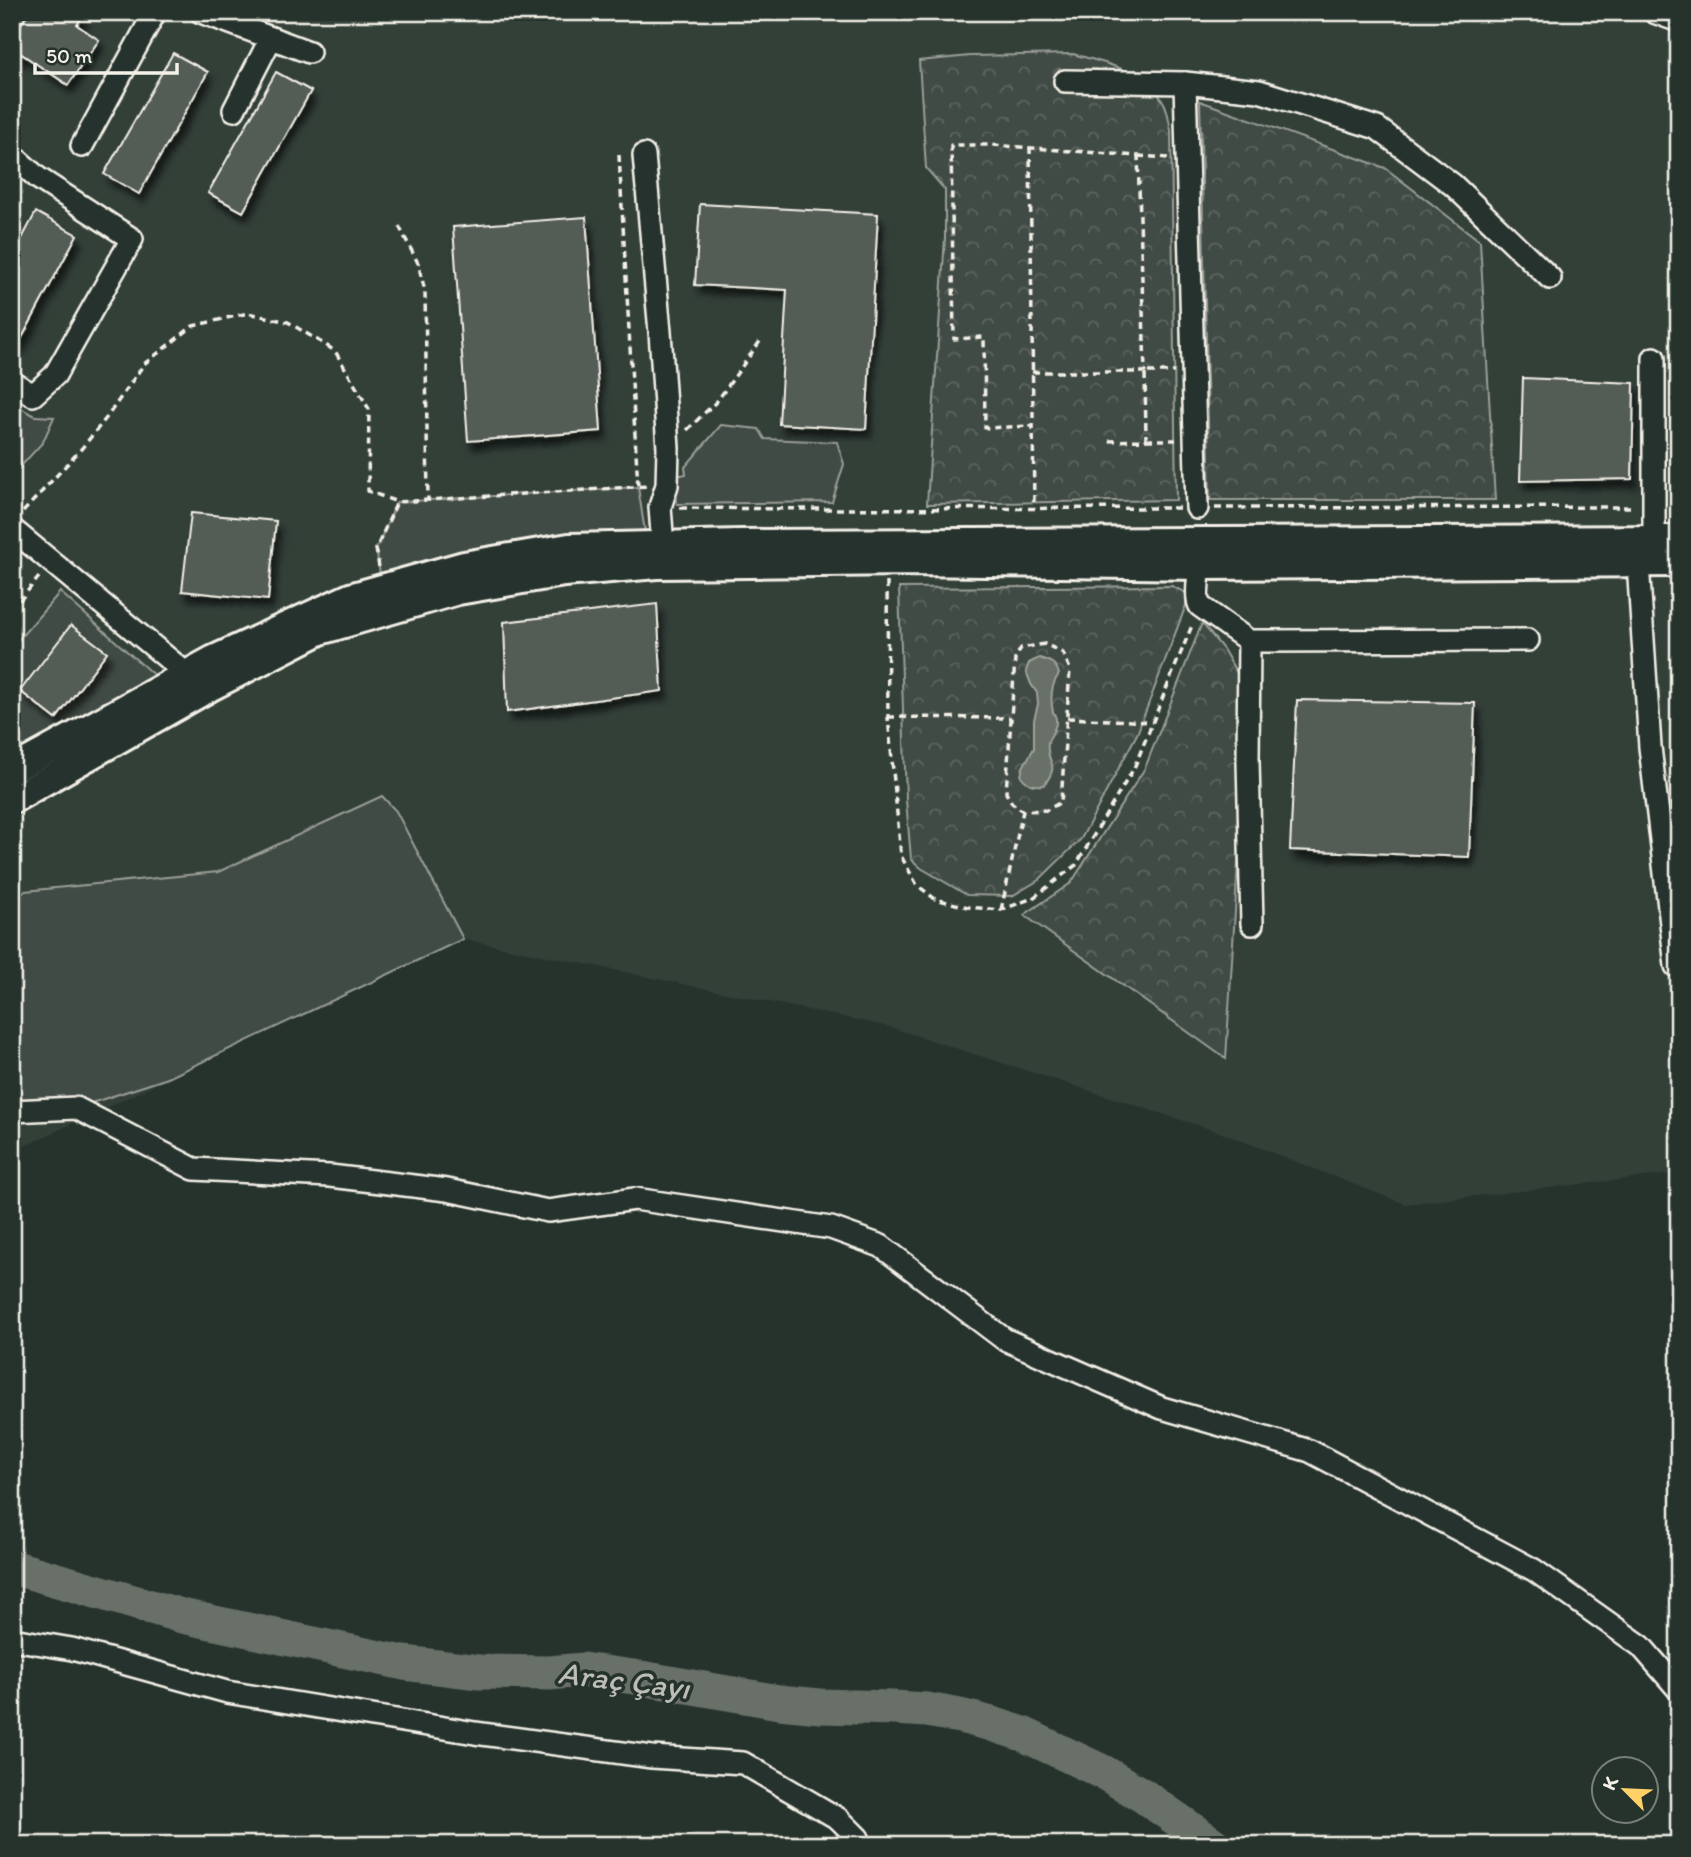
<svg xmlns="http://www.w3.org/2000/svg" width="1691" height="1857" font-family="Itim,sans-serif">
<defs>
<pattern id="forest-crowns" width="20" height="18" patternUnits="userSpaceOnUse" patternTransform="scale(1.75)"><rect width="20" height="18" fill="#414b45"/><path d="M2 6a3 3 0 1 1 6 0M12 15a3 3 0 1 1 6 0" fill="none" stroke="#5d6560"/></pattern>
<filter id="shadow"><feDropShadow dx="4.5" dy="8" stdDeviation="3.5" flood-color="#0009"/></filter>
</defs>
<rect width="100%" height="100%" fill="#26332d"/>
<filter id="ink" filterUnits="userSpaceOnUse"><feTurbulence type="fractalNoise" baseFrequency=".0143" numOctaves="2"/><feDisplacementMap in="SourceGraphic" scale="14" xChannelSelector="R" yChannelSelector="G"/><feConvolveMatrix kernelMatrix="1 2 1 2 8 2 1 2 1" color-interpolation-filters="sRGB"/></filter>
<g filter="url(#ink)">
<path fill="#333f39" d="M12 12H1679V1173L1405 1204 1219 1132 886 1026 463 939 12 1152Z"/>
<g fill="#414b45" stroke="#9a9e96" stroke-width="2">
<path d="M12 403 35 416 54 417 43 442 12 476Z"/>
<path d="M721 425 759 429 765 439 837 442 844 464 832 502 677 504 676 476 686 474 685 467Z"/>
<path d="M638 487 645 532 564 533 446 555 380 574 376 549 397 502Z"/>
<path d="M60 592 156 677 12 757V647Z"/>
<path d="M382 796 396 811 463 939 168 1078 76 1108 12 1111V898L25 891 218 872Z"/>
</g>
<g fill="url(#forest-crowns)" stroke="#9a9e96" stroke-width="2">
<path d="M1073 54C1105 63 1146 71 1164 103 1168 110 1169 122 1171 130L1176 500 927 504 945 238V190L926 168 919 61 970 56Z"/>
<path d="M1200 101 1385 168 1480 241 1495 500H1210Z"/>
<path d="M1172 586 1186 593V605L1137 734 1081 839 1039 880 1012 896 967 895 921 868 911 859 906 800 899 588Z"/>
<path d="M1202 623 1223 649 1241 680 1240 829 1226 1059 1024 915 1071 883 1145 768Z"/>
</g>
<path fill="#676f68" stroke="#9fa39b" stroke-width="2" d="M1039 658C1050 661 1056 663 1059 674 1051 685 1050 698 1053 712 1055 716 1057 718 1056 722 1056 730 1049 736 1048 743 1045 764 1062 762 1044 785 1033 786 1028 785 1021 776L1023 767 1034 748V720L1038 704 1037 693 1031 684 1026 671 1029 663Z"/>
<g fill="none" stroke-linecap="round" stroke-linejoin="round">
<path stroke="#676f68" stroke-width="35" d="M12 1567 182 1616 404 1663 479 1672 549 1673 583 1670 641 1678 779 1702 820 1706 894 1708 927 1710 960 1716 992 1724 1023 1734 1103 1772 1142 1795 1214 1845"/>
</g>
<g fill="#525c55" stroke="#f4f1e8" stroke-width="2" filter="url(#shadow)">
<path d="M29 12H85L77 25 99 40 68 85 20 53 12 65V22L19 27Z"/>
<path d="M173 53 208 72 139 194 104 174Z"/>
<path d="M276 72 311 91 243 212 208 193Z"/>
<path d="M700 204 878 214 866 429 779 424 787 290 695 285Z"/>
<path d="M36 212 77 235 17 347 12 344V257Z"/>
<path d="M586 217 601 431 468 441 453 227Z"/>
<path d="M1523 378 1634 383 1632 479 1520 481Z"/>
<path d="M191 513 276 521 268 600 182 591Z"/>
<path d="M657 604 662 691 507 712 504 622Z"/>
<path d="M71 625 107 652 56 719 20 691Z"/>
<path d="M1297 700 1475 703 1469 857 1290 850Z"/>
</g>
<g fill="none" stroke-linecap="round" stroke-linejoin="round">
<defs>
<g id="minor">
<path d="M201 12 309 52"/>
<path d="M1654 12 1679 21"/>
<path d="M1065 81 1185 83 1259 91 1377 128 1453 185 1550 278"/>
<path d="M1185 83 1197 508"/>
<path d="M234 110 271 38"/>
<path d="M82 146 155 12"/>
<path d="M12 155 38 178 132 239 55 375 33 395 12 382"/>
<path d="M644 155 660 332 668 448 667 485 660 507 664 560"/>
<path d="M12 529 177 666 185 675"/>
<path d="M1654 539V358"/>
<path d="M1201 550C1201 564 1194 597 1200 606L1249 641 1528 640"/>
<path d="M1638 563 1650 747 1676 966"/>
<path d="M1249 641 1248 761 1252 924"/>
<path d="M12 1111 76 1108 194 1169 330 1176 447 1190 548 1211 635 1199 831 1228 881 1246 1004 1339 1162 1408 1310 1451 1534 1570 1641 1646 1679 1690"/>
<path d="M12 1639 72 1649 227 1692 475 1733 652 1757 743 1763 839 1819 858 1838 861 1845"/>
</g>
<g id="major">
<path d="M12 770 214 659 350 597 464 565 569 547 741 543 1679 539"/>
<path d="M12 800 211 687 320 631 458 591 564 573 657 565 908 562 1201 566 1679 563"/>
</g>
</defs>
<use href="#minor" stroke="#f4f1e8" stroke-width="26"/>
<use href="#major" stroke="#f4f1e8" stroke-width="32"/>
<g stroke="#f4f1e8" stroke-width="3.5" stroke-dasharray="7 5" stroke-linecap="butt">
<path d="M1030 147 1034 508"/>
<path d="M619 155 638 487"/>
<path d="M1138 156 1168 158"/>
<path d="M399 226 418 263 425 291 428 500"/>
<path d="M1032 372H1145L1138 156 993 145H951L954 339 984 337 985 428 1032 426"/>
<path d="M687 430 717 401 761 340"/>
<path d="M1146 440H1176"/>
<path d="M1109 441 1146 440 1145 372H1174"/>
<path d="M680 508 813 509 1180 508"/>
<path d="M1215 508 1635 507"/>
<path d="M23 512 82 448 107 417 144 364 193 326 248 313 288 322 335 351 369 409 368 491 397 502"/>
<path d="M379 567 376 549 397 502 648 486"/>
<path d="M887 582 888 717 901 856 917 885 935 899 968 907 1001 910 1033 898 1076 865 1134 768 1193 623"/>
<path d="M12 610 39 577"/>
<path d="M888 717 1011 718"/>
<path d="M1067 718 1152 722"/>
<path d="M1001 910 1023 811 1047 810 1061 802 1070 669 1063 653 1045 644 1021 648 1015 659 1006 793 1012 803 1023 811"/>
</g>
<use href="#minor" stroke="#26332d" stroke-width="21"/>
<use href="#major" stroke="#26332d" stroke-width="26"/>
</g>
</g>
<g text-anchor="middle" stroke-width="7" stroke-linejoin="round" paint-order="stroke">
<g font-size="32" font-style="italic" fill="#bcbdb5" stroke="#26332d">
<text transform="translate(624 1680) rotate(7)" y="11">Araç Çayı</text>
</g>
</g>
<rect width="1691" height="1857" fill="none" stroke="#26332d" stroke-width="42"/>
<rect x="21" y="21" width="1649" height="1815" fill="none" stroke="#f4f1e8" stroke-width="2.5" filter="url(#ink)"/>
<g transform="translate(1625 1790) rotate(294)"><circle r="33" fill="#26332d" stroke="#787f78" stroke-width="2"/>
<path d="M0-5L12 26L0 18L-12 26Z" fill="#ffd166"/>
<text y="-10" font-size="19" font-weight="bold" text-anchor="middle" fill="#f4f1e8">K</text>
</g>
<path d="M35 63v10h142v-10" fill="none" stroke="#f4f1e8" stroke-width="3.5"/>
<text x="46" y="63" font-size="21" fill="#f4f1e8" stroke="#26332d" stroke-width="5" paint-order="stroke">50 m</text>
</svg>
